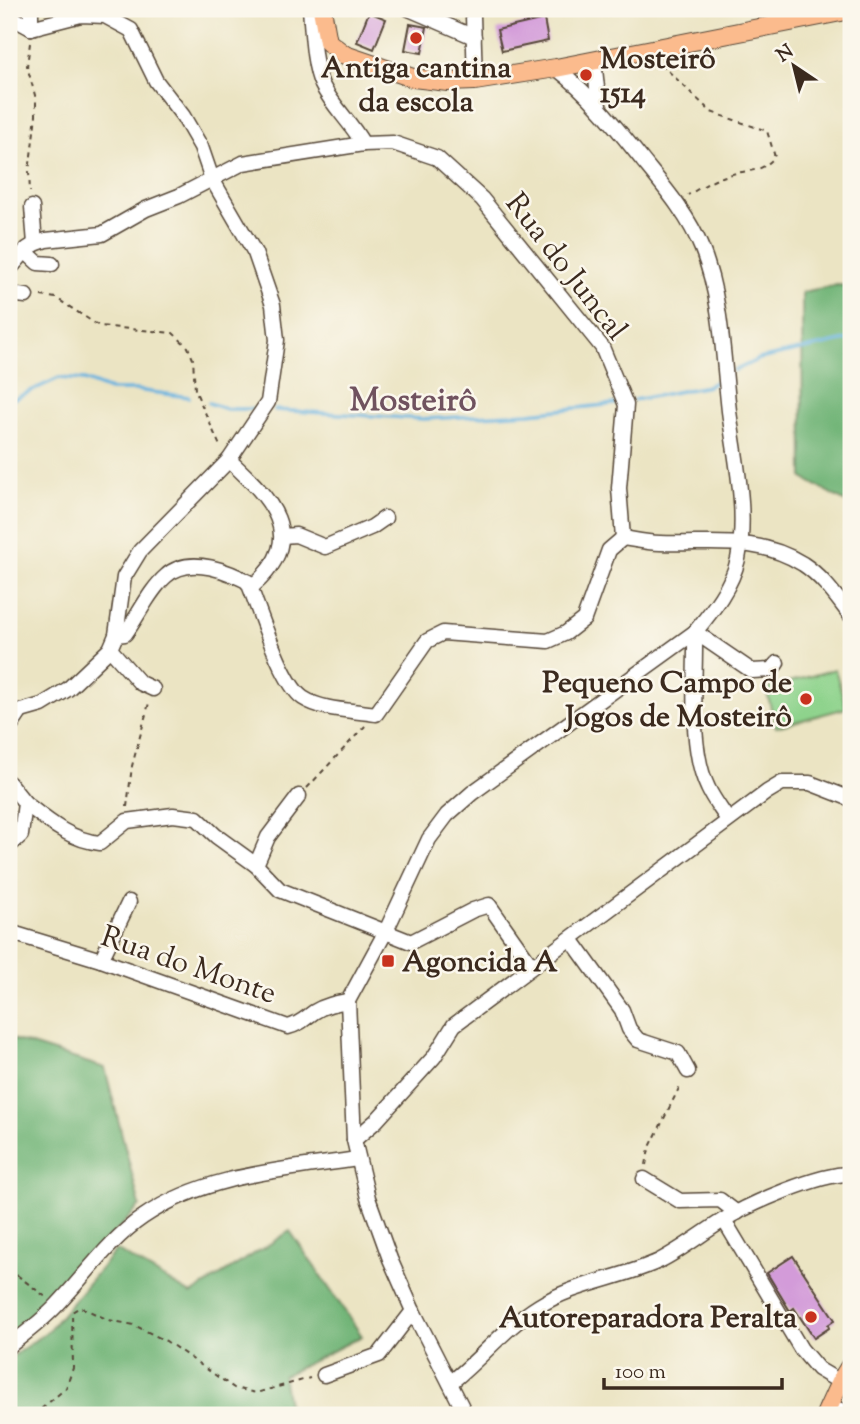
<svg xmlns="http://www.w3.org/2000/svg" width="860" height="1424" font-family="'Sorts Mill Goudy',serif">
<rect width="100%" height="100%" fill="#fbf7ec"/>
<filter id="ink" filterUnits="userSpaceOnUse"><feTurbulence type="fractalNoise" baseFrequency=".0143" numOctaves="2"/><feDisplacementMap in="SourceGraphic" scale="14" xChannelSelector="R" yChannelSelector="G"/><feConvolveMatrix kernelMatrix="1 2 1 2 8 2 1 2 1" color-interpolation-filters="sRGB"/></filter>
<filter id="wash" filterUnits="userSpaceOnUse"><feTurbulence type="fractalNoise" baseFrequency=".00686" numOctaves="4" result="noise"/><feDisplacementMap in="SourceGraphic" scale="28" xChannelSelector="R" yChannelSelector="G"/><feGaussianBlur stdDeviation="1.57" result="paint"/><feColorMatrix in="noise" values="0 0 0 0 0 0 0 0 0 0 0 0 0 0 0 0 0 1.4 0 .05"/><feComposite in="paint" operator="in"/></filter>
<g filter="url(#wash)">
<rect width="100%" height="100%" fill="#ebe4c3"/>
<path fill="#8ed38c" stroke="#647e55" stroke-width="2" d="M835 669 846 708 776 727 766 689Z"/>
<g fill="#72b578" stroke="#56704b" stroke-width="2">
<path d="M837 285 851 286V505L803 478 802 292Z"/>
<path d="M9 1038 105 1068 140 1206 32 1320 9 1338Z"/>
<path d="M290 1231 362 1336 283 1376 290 1415H9V1359L49 1330 116 1250 191 1294Z"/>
</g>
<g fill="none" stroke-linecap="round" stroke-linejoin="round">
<g stroke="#66b2df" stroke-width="3.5">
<path d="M734 371 759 359 851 339"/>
<path d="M634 400 708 386 720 379"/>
<path d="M9 401 59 378 84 380 110 390H136L189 397"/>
<path d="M209 403 227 409H251"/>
<path d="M275 410 424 419 529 413 615 404"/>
</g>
</g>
<g id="blocks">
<g fill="#d39bd9">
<path d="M369 12 386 19 374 49 357 42Z"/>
<path d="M544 19 548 41 502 51 497 30Z"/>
<path d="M410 24 427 27 422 53 405 50Z"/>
<path d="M793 1256 835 1320 828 1325 829 1328 814 1338 794 1308 790 1311 767 1273Z"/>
</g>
</g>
</g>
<g filter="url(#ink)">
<use href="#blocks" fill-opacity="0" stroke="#554637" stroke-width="2"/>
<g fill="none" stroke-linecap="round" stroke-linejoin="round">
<defs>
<g id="minor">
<path d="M31 9V28"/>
<path d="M310 9C312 31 313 66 322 85 333 107 352 123 363 144"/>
<path d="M409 9 474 37"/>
<path d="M9 16 31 28"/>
<path d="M594 60 599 106"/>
<path d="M475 81 473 15 475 9"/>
<path d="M32 207 35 244"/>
<path d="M25 251 38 263 52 264"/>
<path d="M9 270 27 249 35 244 46 240 102 234 146 209 179 196 243 163 363 144 393 143 437 158 482 199 602 347 626 405 619 488 623 538"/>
<path d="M9 294 26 296"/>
<path d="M282 536 296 535 325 547 372 527 385 518"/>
<path d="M623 538C635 540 648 543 660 543 711 545 756 535 803 564 823 577 837 598 851 616"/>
<path d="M248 582C259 609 282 684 303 698 323 711 353 710 376 714L427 641 443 633 548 641 566 633 584 619 609 550 623 538"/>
<path d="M695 632C696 677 688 747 708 788 713 799 721 809 728 820"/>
<path d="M695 632 752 671 771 670 777 663"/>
<path d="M116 635 125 634C139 615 149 591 166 576 190 554 231 572 254 585 309 536 270 498 229 460"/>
<path d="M110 649 140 683 153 689"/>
<path d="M9 710 21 711 42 705 68 689 110 649 116 635 124 577 140 551 229 460 268 402 277 340 273 305 255 253 212 179 201 147 183 116 156 81 131 30 105 16 81 15 31 28"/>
<path d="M9 729 21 711"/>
<path d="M9 783 25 803 21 835 9 846"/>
<path d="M25 803C48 821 70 840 100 843L127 821 173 815 197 818 216 836 256 865 280 890 411 942 473 910 489 905 532 966"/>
<path d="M256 865 268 837 299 796"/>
<path d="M9 932 101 960 288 1027C300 1024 304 1019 314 1012 325 1005 336 1003 348 1001"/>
<path d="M571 939 622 1010 629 1029 638 1040 678 1053 688 1071"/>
<path d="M101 960 129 902"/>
<path d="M354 1140 376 1121 434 1057 454 1025 767 792 782 783H810L851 799"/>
<path d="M644 1179 680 1201 720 1200 737 1213"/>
<path d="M724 1220 801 1349 818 1369 840 1382"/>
<path d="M9 1346C26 1333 42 1321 57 1305 85 1276 109 1240 143 1217 205 1174 285 1170 357 1159"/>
<path d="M324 1375 379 1355 413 1311"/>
<path d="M450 1383C481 1359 505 1327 539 1306 575 1283 620 1279 659 1261 681 1250 701 1234 722 1221 749 1204 820 1173 851 1174"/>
<path d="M827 1407 851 1412"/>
<path d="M466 1415 413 1311 390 1259 368 1198 354 1140 348 1001 386 931 429 839 447 815 472 793 695 632C713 610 732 586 738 559 748 511 735 458 729 411 723 358 722 299 702 249 689 216 665 188 643 161 616 127 590 94 556 68"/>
</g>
<g id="major">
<path d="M322 9 328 42 345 55 413 78 448 82 475 81 556 68 851 10"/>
<path d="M825 1415 840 1382 851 1364"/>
</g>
</defs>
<use href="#minor" stroke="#554637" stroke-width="17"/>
<use href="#major" stroke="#554637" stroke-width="20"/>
<g stroke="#554637" stroke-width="2" stroke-dasharray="5 5" stroke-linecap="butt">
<path d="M30 43 27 66 36 99V115L29 172 30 192"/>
<path d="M661 64 711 112 767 131 775 157C758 175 750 168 729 175 714 179 701 187 688 195"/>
<path d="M41 296 56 298 99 326 173 333 188 347 193 359 195 390 220 446"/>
<path d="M307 788 366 725"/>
<path d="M127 807 132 766 149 703"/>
<path d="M646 1165 649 1149 681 1084"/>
<path d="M9 1269 47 1298"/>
<path d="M34 1415 66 1388 73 1368 72 1312 80 1307 109 1320 134 1325 166 1341 234 1388 256 1393 310 1378"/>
</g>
<use href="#minor" stroke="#fff" stroke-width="14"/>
<use href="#major" stroke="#fbbb8d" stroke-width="18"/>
</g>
</g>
<g fill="#c8321e" stroke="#fbf7ec" stroke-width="2.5">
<circle cx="416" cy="38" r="7"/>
<circle cx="586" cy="75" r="7"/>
<circle cx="806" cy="699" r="7"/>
<rect x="381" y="954" width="14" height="14" rx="3.5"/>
<circle cx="811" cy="1317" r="7"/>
</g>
<g text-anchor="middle" stroke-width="5" stroke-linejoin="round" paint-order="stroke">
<g font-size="30" font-weight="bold" fill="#3b2a1e" stroke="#fbf7ec" text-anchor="start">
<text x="600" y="68">Mosteirô<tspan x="600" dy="34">1514</tspan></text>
<text x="416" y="77" text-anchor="middle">Antiga cantina<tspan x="416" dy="34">da escola</tspan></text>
<text x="792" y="692" text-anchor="end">Pequeno Campo de<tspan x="792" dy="34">Jogos de Mosteirô</tspan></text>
<text x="402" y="971">Agoncida A</text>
<text x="797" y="1327" text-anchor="end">Autoreparadora Peralta</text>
</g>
<g font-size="30" fill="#3b2a1e" stroke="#fbf7ec">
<text transform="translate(567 266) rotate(52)" y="10">Rua do Juncal</text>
<text transform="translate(189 964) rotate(19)" y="10">Rua do Monte</text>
</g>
<g font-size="33" font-weight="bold" fill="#70525f" stroke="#fbf7ec">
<text x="413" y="410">Mosteirô</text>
</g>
</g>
<rect width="860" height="1424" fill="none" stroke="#fbf7ec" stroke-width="35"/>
<g transform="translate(794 66) rotate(325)" stroke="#fbf7ec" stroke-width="5" paint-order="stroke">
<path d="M0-5L12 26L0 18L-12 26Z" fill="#3b2a1e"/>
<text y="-10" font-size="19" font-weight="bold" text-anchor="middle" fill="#3b2a1e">N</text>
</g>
<path d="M604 1378v10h178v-10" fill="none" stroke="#3b2a1e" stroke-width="3.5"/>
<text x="615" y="1378" font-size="21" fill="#3b2a1e" stroke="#fbf7ec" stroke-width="5" paint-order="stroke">100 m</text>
</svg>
